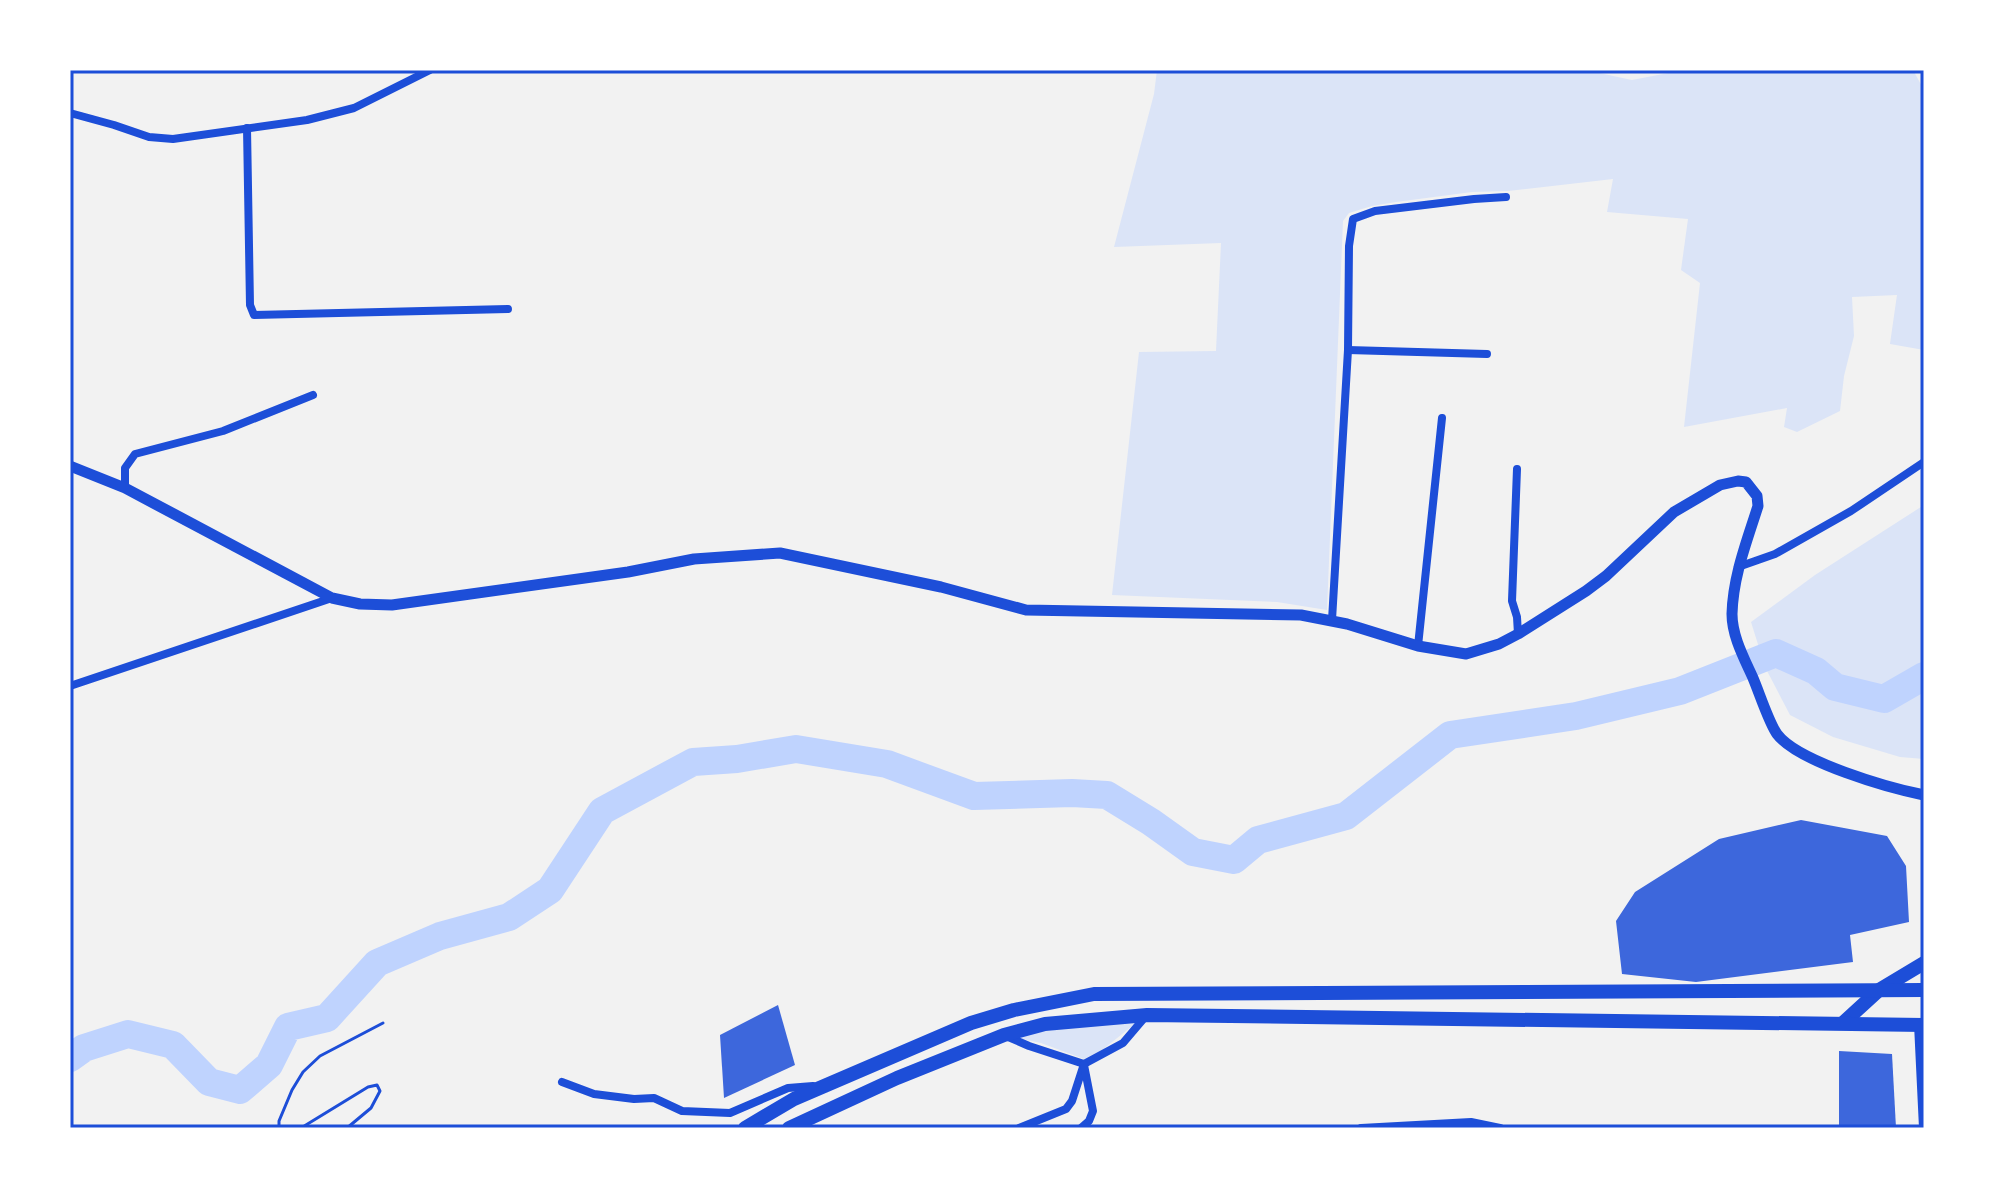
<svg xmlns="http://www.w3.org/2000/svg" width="1994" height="1198" font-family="Lato,sans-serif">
<rect width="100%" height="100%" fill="#f2f2f2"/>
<g fill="#dbe4f7">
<path d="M1157 70H1585L1632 80 1684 70H1913L1924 90V350L1890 344 1897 295 1852 297 1854 336 1844 376 1840 411 1797 432 1784 427 1787 408 1684 427 1700 283 1681 270 1688 219 1607 212 1613 179 1508 191 1472 192 1396 202 1372 206 1349 213 1343 221 1327 610 1277 602 1112 595 1139 352 1216 351 1221 243 1114 247 1154 94Z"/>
<path d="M1924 505V759L1900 757 1833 737 1790 715 1765 667 1751 622 1815 575Z"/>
<path d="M1136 1023 1102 1050 1084 1059 1041 1043 1022 1039 1020 1036C1059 1028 1096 1024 1136 1023Z"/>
</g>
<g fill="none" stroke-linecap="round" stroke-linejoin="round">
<path stroke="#bfd3fe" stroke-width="28" d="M70 1058 84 1048 128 1034 173 1045 209 1082 240 1090 269 1065 288 1027 327 1018 377 963 440 936 509 917 550 890 602 811 693 762 737 759 796 749 887 764 974 796 1072 793 1107 795 1151 822 1193 852 1234 860 1258 840 1346 816 1450 735 1576 716 1680 691 1776 653 1816 671 1835 687 1884 699 1924 676"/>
</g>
<g fill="#3d67dc">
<path d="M1801 820 1887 836 1906 866 1909 922 1850 935 1853 962 1696 982 1622 974 1616 921 1635 892 1719 839Z"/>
<path d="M778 1005 795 1065 724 1098 720 1035Z"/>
<path d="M1839 1051 1892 1054 1896 1128H1839Z"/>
</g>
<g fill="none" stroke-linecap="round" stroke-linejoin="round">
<g stroke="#1d4ed8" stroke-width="3">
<path d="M279 1128V1121L292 1090 303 1072 320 1056 383 1023"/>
<path d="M301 1128 368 1087 377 1085 380 1091 371 1108 347 1128"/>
</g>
<g stroke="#1d4ed8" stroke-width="8">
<path d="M70 113 114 125 149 137 173 139 307 120 354 108 430 70"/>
<path d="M247 128 250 305 254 315 508 309"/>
<path d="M1348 350 1487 354"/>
<path d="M1517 469 1512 601 1517 617 1518 634"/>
<path d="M125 488V468L135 454 223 431 313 395"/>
<path d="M1738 567 1775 554 1851 511 1924 462"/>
<path d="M1332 620 1348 350 1349 246 1353 219 1375 211 1474 199 1506 197"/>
<path d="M1418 646 1442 418"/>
<path d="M70 686 332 598"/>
<path d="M1918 1024 1923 1128"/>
<path d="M1006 1036 1029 1046 1084 1064"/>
<path d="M562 1082 594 1094 634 1099 654 1098 682 1111 730 1113 788 1088 813 1086"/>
<path d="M1019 1128 1066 1109 1072 1101 1084 1064 1123 1043 1146 1016"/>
<path d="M1081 1128 1089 1121 1093 1111 1084 1065"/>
<path d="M1361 1128 1471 1122 1500 1128"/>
</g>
<path stroke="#1d4ed8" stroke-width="11" d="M70 466 125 488 332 598 360 604 392 605 628 572 694 559 780 553 941 587 1026 610 1301 615 1347 624 1418 646 1466 654 1499 644 1518 634 1586 591 1606 576 1674 512 1720 485 1738 481 1746 482 1757 496 1758 506C1747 541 1733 576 1732 614 1732 636 1744 658 1753 678 1759 692 1769 723 1777 734 1798 762 1889 788 1924 795"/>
<g stroke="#1d4ed8" stroke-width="14">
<path d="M1843 1023 1879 990 1924 963"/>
<path d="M745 1128 794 1099 971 1023 1014 1010 1094 994 1924 990"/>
<path d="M789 1128 897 1078 1004 1035 1045 1024 1147 1015 1924 1025"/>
</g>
</g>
<rect width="1994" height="1198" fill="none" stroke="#ffffff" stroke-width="144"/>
<rect x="72" y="72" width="1850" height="1054" fill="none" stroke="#1d4ed8" stroke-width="3"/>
</svg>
